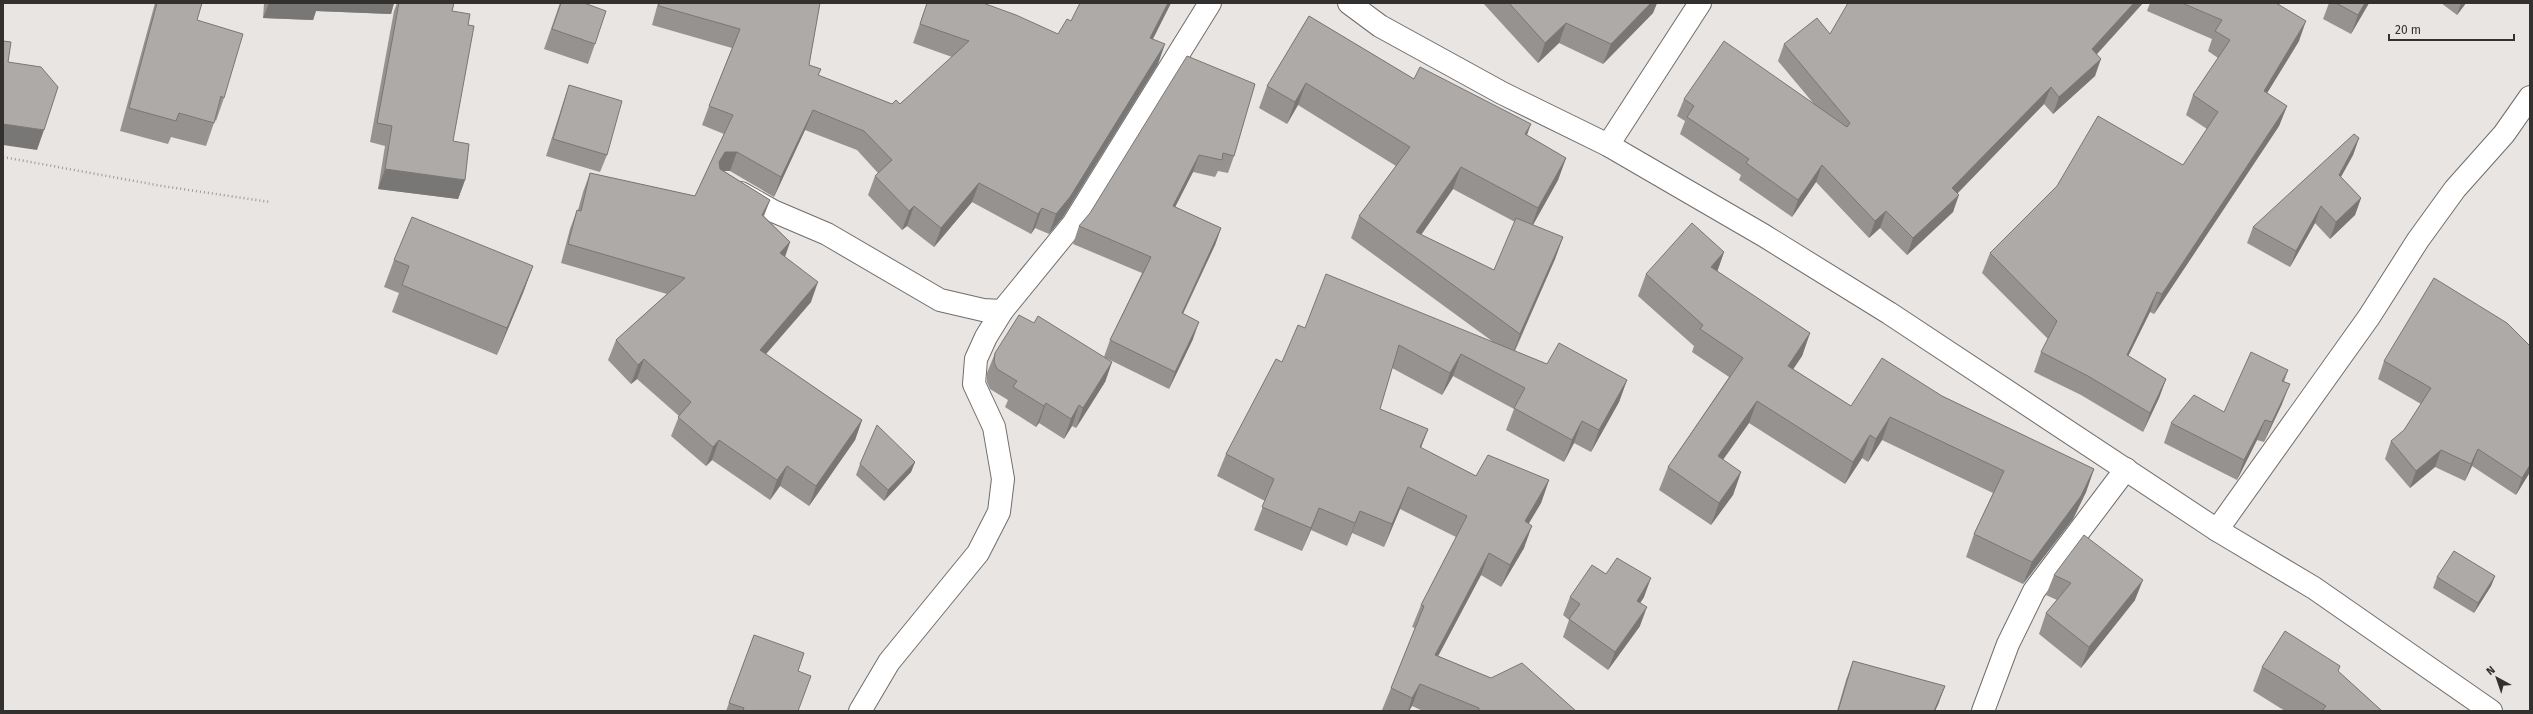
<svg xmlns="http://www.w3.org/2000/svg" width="2533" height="714" font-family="'Fira Sans',sans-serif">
<rect width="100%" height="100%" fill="#e8e5e2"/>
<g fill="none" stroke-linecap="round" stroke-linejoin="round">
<defs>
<g id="street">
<path d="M1608 145 1700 3"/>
<path d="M741 193 773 211 827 234 940 300 983 310 1002 311"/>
<path d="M2217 530 2369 317 2418 240 2455 189 2504 134 2530 97"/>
<path d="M860 711 889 662 978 553 999 512 1003 479 994 427 974 384 976 359 986 337 1002 311 1073 224 1210 3"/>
<path d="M1983 711 2008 644 2034 591 2126 469"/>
</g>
<path id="secondary" d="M1349 3 1380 26 1502 93 1608 145 1763 235 1889 313 2217 530 2314 588 2491 711"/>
</defs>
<use href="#street" stroke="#716d6b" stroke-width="24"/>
<use href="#secondary" stroke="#716d6b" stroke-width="24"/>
<path stroke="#9b9896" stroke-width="2.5" stroke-dasharray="1 3" stroke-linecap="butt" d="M3 157 162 186 270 202"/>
<use href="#street" stroke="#fff" stroke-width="22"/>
<use href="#secondary" stroke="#fff" stroke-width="22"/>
</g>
<g fill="#959290" fill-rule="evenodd">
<path d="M155 3H202L197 20 224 98 216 121 215 120 206 146 171 137 168 144 120 131Z"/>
<path d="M264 3H394L391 14 316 11 313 20 263 18Z"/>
<path d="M397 3H454L452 11 468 25 453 141 465 180 458 199 378 189 385 146 370 142 394 11Z"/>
<path d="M560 3 595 44 588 64 544 49Z"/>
<path d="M658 3H820L809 65 821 69 818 76 892 104H900L952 57 913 43 927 3 1058 34 1071 21 1171 3 1153 39 1158 64 1063 217 1049 234 1035 228 1031 234 972 202 934 247 907 226 902 230 868 195 875 176 878 173 857 150 805 130 774 197 730 171H724L770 200 764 216 790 242 785 257 811 302 766 354 862 420 855 440 809 506 780 486 770 500 712 460 706 466 671 436 679 416 637 379 631 384 608 360 616 340 667 294 561 263 570 229 577 210H578L583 192 590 173 695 196 724 134 702 125 709 106 732 48 652 25Z"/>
<path d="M1483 3H1657L1653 13 1603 64 1559 43 1538 63Z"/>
<path d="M2143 3 2097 54 2095 76 2053 114 2044 104 1957 194 1953 212 1907 255 1880 228 1869 238 1816 182 1792 217 1739 180 1741 175 1680 134 1685 121 1677 116 1684 99 1814 104 1778 61 1784 44Z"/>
<path d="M2150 3H2276L2299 41 2267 93 2287 106 2279 126 2154 314 2150 312 2128 356 2166 379 2159 398 2143 432 2081 395 2034 372 2041 352 2048 339 1982 273 1990 253 2183 165 2207 129 2186 115 2193 95 2218 58 2208 51 2212 39 2147 11Z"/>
<path d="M2329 3H2369L2351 34 2323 19Z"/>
<path d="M2441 3H2466L2457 15Z"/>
<path d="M1309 16 1414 79 1527 135 1566 158 1558 180 1533 225 1563 237 1555 259 1515 351 1547 364 1627 380 1619 402 1591 452 1574 443 1564 462 1506 430 1514 409 1453 376 1442 395 1392 368 1380 409 1428 429 1421 448 1476 476 1549 480 1541 503 1529 523 1524 548 1501 587 1481 575 1438 656 1491 678 1576 711H1423L1412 706 1409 711H1385L1382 710 1391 688 1415 628 1412 627 1421 605 1456 537 1400 509 1384 547 1352 533 1347 546 1311 530 1302 551 1254 530 1265 501 1217 476 1226 454 1282 362 1305 328 1492 341 1351 238 1359 216 1396 166 1298 105 1287 124 1259 108 1267 86ZM1453 189 1515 222 1494 270 1421 235Z"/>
<path d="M1255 84 1234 156 1228 173 1218 171 1215 177 1193 172 1175 207 1221 228 1215 245 1183 314 1193 339 1169 389 1104 357 1110 340 1142 273 1073 244 1079 226Z"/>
<path d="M569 85 607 155 600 172 546 156 563 103Z"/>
<path d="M2359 138 2353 155 2341 177 2361 198 2355 215 2330 239 2315 223 2290 267 2247 243 2253 227Z"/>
<path d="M1724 252 1717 272 1810 333 1802 356 1793 369 1851 406 1942 396 2094 469 2086 492 2073 519 2023 584 1966 557 1974 534 1993 493 1882 440 1868 462 1862 458 1845 484 1749 423 1723 460 1741 472 1733 495 1711 525 1659 490 1668 467 1729 377 1692 352 1694 346 1638 296 1646 274Z"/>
<path d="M394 260 533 266 523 293 497 355 392 312 399 293 384 287Z"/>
<path d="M1034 323 1112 362 1105 382 1076 428 1072 426 1064 439 1039 423 1036 427 1005 407 1008 400 990 389 987 382V373L995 353Z"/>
<path d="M2530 346V472L2516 495 2472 466 2465 481 2435 467 2410 488 2385 459 2391 441 2404 430 2421 404 2378 379 2384 361Z"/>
<path d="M2288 370 2284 382 2282 404 2264 442 2257 440 2237 480 2164 443 2171 423 2224 412Z"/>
<path d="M915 462 911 472 884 501 856 475 860 464Z"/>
<path d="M2054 575 2135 600 2081 668 2039 634 2046 613 2057 600 2046 595Z"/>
<path d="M2495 576 2491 586 2474 613 2433 588 2437 577Z"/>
<path d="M1570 597H1644L1640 603V626L1608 670 1563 637 1569 620 1563 615Z"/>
<path d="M754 635 798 671V711H726Z"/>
<path d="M1853 661 1945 686 1935 711H1837L1846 680Z"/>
<path d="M2262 667 2338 671 2382 711H2285L2253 691Z"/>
</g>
<g fill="#797775">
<path d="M269 3H394L391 14 316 11 313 20 263 18Z"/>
<path d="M1168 3H1171L1143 58 1150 38Z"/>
<path d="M1651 3H1657L1653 13 1603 64 1611 44Z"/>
<path d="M2134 3H2143L2086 66 2092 49Z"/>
<path d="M2365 3H2369L2351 34 2358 15Z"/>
<path d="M2461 3H2466L2457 15Z"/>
<path d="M2306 21 2299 41 2256 111 2264 91Z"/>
<path d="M1566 23 1559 43 1538 63 1545 43Z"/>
<path d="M1165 44 1158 64 1063 217 1049 234 1056 214Z"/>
<path d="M2101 59 2095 76 2053 114 2059 97Z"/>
<path d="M1306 83 1298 105 1287 124 1295 102Z"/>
<path d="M2051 87 2044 104 1946 205 1952 188Z"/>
<path d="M2287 106 2279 126 2154 314 2162 294Z"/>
<path d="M813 110 805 130 774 197 781 177Z"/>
<path d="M3 124 44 130 37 150 3 145Z"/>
<path d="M1531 124 1523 146 1525 134Z"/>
<path d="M2359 138 2353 155 2333 191 2339 175Z"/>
<path d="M725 152H737L730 171H718L719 162Z"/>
<path d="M1199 155 1193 172 1167 223 1173 206Z"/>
<path d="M1566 158 1558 180 1530 230 1538 208Z"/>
<path d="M1822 165 1816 182 1792 217 1798 200Z"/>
<path d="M1461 167 1453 189 1409 252 1416 232Z"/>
<path d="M385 169 465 180 458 199 378 189Z"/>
<path d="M979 183 972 202 934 247 941 228Z"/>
<path d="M1959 195 1953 212 1907 255 1913 238Z"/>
<path d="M2361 198 2355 215 2330 239 2336 222Z"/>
<path d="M770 200 762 219V215Z"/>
<path d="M914 206 907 226 902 230 909 211Z"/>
<path d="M2321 206 2315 223 2290 267 2296 251Z"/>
<path d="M1042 208 1035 228 1031 234 1038 214Z"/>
<path d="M1886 211 1880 228 1869 238 1875 221Z"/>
<path d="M1221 228 1215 245 1175 330 1182 313Z"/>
<path d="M1563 237 1555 259 1512 356 1520 334Z"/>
<path d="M790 242 783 262 780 253Z"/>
<path d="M1724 252 1716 275 1711 267Z"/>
<path d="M533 266 523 293 497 355 507 328Z"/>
<path d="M818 282 811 302 753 369 760 350Z"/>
<path d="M2157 292 2150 312 2119 375 2127 355Z"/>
<path d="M1199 322 1193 339 1169 389 1175 372Z"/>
<path d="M1810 333 1802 356 1780 389 1788 366Z"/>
<path d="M1461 354 1453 376 1442 395 1450 373Z"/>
<path d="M644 359 637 379 631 384 638 365Z"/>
<path d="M1112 362 1105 382 1076 428 1083 408Z"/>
<path d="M2166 379 2159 398 2143 432 2150 413Z"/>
<path d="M1627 380 1619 402 1591 452 1599 430Z"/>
<path d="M2290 384 2282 404 2264 442 2272 422Z"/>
<path d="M1757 401 1749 423 1709 479 1718 456Z"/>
<path d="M1046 403 1039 423 1036 427 1044 406Z"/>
<path d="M1079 405 1072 426 1064 439 1071 419Z"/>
<path d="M1890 417 1882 440 1868 462 1876 439Z"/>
<path d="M862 420 855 440 809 506 816 486Z"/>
<path d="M2265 420 2257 440 2237 480 2244 460Z"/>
<path d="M1582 421 1574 443 1564 462 1572 440Z"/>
<path d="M1428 429 1419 452 1420 447Z"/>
<path d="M1870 435 1862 458 1845 484 1853 462Z"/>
<path d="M719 440 712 460 706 466 713 447Z"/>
<path d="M2478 449 2472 466 2465 481 2471 464Z"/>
<path d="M2441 450 2435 467 2410 488 2416 471Z"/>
<path d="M915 462 911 472 884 501 888 490Z"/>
<path d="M2530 465V472L2516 495 2522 478Z"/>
<path d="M787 466 780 486 770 500 777 480Z"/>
<path d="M2094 469 2086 492 2073 519 2023 584 2032 562Z"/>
<path d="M1741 472 1733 495 1711 525 1719 503Z"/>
<path d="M1549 480 1541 503 1517 543 1525 521Z"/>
<path d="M1408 487 1400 509 1384 547 1392 524Z"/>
<path d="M1319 508 1311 530 1302 551 1311 528Z"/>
<path d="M1360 511 1352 533 1347 546 1355 523Z"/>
<path d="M1532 526 1524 548 1501 587 1510 565Z"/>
<path d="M1489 553 1481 575 1427 677 1435 655Z"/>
<path d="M2495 576 2491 586 2474 613 2478 603Z"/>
<path d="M1651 578 1644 597 1630 619 1637 601Z"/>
<path d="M2143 580 2135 600 2081 668 2089 647Z"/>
<path d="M1647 607 1640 626 1608 670 1615 652Z"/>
<path d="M1420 684 1412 706 1409 711H1408L1412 698Z"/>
<path d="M1945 686 1938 705 1935 711H1934Z"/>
</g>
<g fill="#adaaa7" stroke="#797775">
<path d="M157 3H202L197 20 243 34 224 98 221 96 214 123 179 113 176 121 129 108Z"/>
<path d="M399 3H454L452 11 470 14 468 25 474 26 453 141 469 144 465 180 385 169 392 126 377 123Z"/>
<path d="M561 3H584L606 11 595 44 552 29Z"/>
<path d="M659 3H820L809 65 821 69 818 75 892 104 896 100 900 104 969 41 920 24 927 3H983L1016 15 1058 34 1067 19 1071 21 1080 3H1168L1150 38 1165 44 1070 197 1056 214 1042 208 1038 214 979 183 941 228 914 206 909 211 875 176 892 160 864 131 813 110 781 177 737 152H725L719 162 720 169 770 200 762 215 790 242 780 253 818 282 760 350 862 420 816 486 787 466 777 480 719 440 713 447 678 417 691 402 644 359 638 365 616 340 685 278 568 244 577 210 581 211 590 173 695 196 733 115 709 106 740 29 659 6Z"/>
<path d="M1509 3H1651L1611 44 1566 23 1545 43Z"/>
<path d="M1848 3H2134L2092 49 2101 59 2059 97 2051 87 1952 188 1959 195 1913 238 1886 211 1875 221 1822 165 1798 200 1746 163 1749 159 1687 117 1694 106 1684 99 1724 41 1847 127 1850 123 1784 44 1817 18 1830 34Z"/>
<path d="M2182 3H2276L2306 21 2264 91 2287 106 2162 294 2157 292 2127 355 2166 379 2150 413 2088 376 2041 352 2057 321 1990 253 2057 186 2098 116 2183 165 2218 112 2193 95 2230 40 2215 31 2222 20Z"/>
<path d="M2336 3H2365L2358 15Z"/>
<path d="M1309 16 1414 79 1420 67 1531 124 1525 134 1566 158 1538 208 1461 167 1416 232 1494 270 1516 218 1563 237 1520 334 1359 216 1410 147 1306 83 1295 102 1267 86Z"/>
<path d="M3 41 11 42 8 62 41 67 58 87 44 130 3 124Z"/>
<path d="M1187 56 1255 84 1234 156 1223 153 1222 160 1199 155 1173 206 1221 228 1182 313 1199 322 1175 372 1110 340 1151 257 1079 226 1090 213Z"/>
<path d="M569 85 622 101 607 155 553 139Z"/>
<path d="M2354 134 2359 138 2339 175 2361 198 2336 222 2321 206 2296 251 2253 227Z"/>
<path d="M412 217 533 266 507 328 402 285 409 266 394 260Z"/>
<path d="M1692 223 1724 252 1711 267 1810 333 1788 366 1851 406 1882 358 1942 396 2094 469 2081 496 2032 562 1974 534 2004 471 1890 417 1876 439 1870 435 1853 462 1757 401 1718 456 1741 472 1719 503 1668 467 1743 358 1700 329 1703 325 1646 274Z"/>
<path d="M1326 274 1547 364 1559 343 1627 380 1599 430 1582 421 1572 440 1514 408 1525 388 1461 354 1450 373 1399 345 1380 409 1428 429 1420 447 1476 476 1488 455 1549 480 1525 521 1532 526 1510 565 1489 553 1435 655 1491 678 1522 663 1576 711H1479V708L1420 684 1412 698 1391 688 1424 606 1421 605 1467 516 1408 487 1392 524 1360 511 1355 523 1319 508 1311 528 1262 507 1274 479 1226 454 1276 359 1282 362 1298 325 1305 328Z"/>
<path d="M2434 278 2507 323 2530 346V465L2522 478 2478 449 2471 464 2441 450 2416 471 2391 441 2404 430 2431 388 2384 361Z"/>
<path d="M1019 315 1034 323 1038 316 1112 362 1083 408 1079 405 1071 419 1046 403 1044 406 1013 387 1017 381 997 369 994 362 995 353Z"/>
<path d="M2251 352 2288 370 2282 381 2290 384 2272 422 2265 420 2244 460 2171 423 2194 395 2224 412Z"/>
<path d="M877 425 915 462 888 490 860 464Z"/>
<path d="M2084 535 2143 580 2089 647 2046 613 2071 583 2054 575Z"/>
<path d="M2454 551 2495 576 2478 603 2437 577Z"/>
<path d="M1617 558 1651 578 1637 601 1647 607 1615 652 1569 619 1580 604 1570 597 1592 565 1606 574Z"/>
<path d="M2285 631 2340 666 2338 671 2382 711H2322L2326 706 2262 667Z"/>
<path d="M754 635 804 653 798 671 811 676 798 711H743L744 708 729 703Z"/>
<path d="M1853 661 1945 686 1934 711H1838Z"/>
</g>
<rect width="2533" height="714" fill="none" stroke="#333130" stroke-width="8"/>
<g transform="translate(2497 678) rotate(320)" stroke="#e8e5e2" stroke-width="3" paint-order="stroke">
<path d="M0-3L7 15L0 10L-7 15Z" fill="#333130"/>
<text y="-6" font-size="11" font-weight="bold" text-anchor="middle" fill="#333130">N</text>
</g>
<path d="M2389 34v6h125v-6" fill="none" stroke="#333130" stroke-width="2"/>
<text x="2395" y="34" font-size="12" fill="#333130" stroke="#e8e5e2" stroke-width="3" paint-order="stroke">20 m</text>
</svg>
